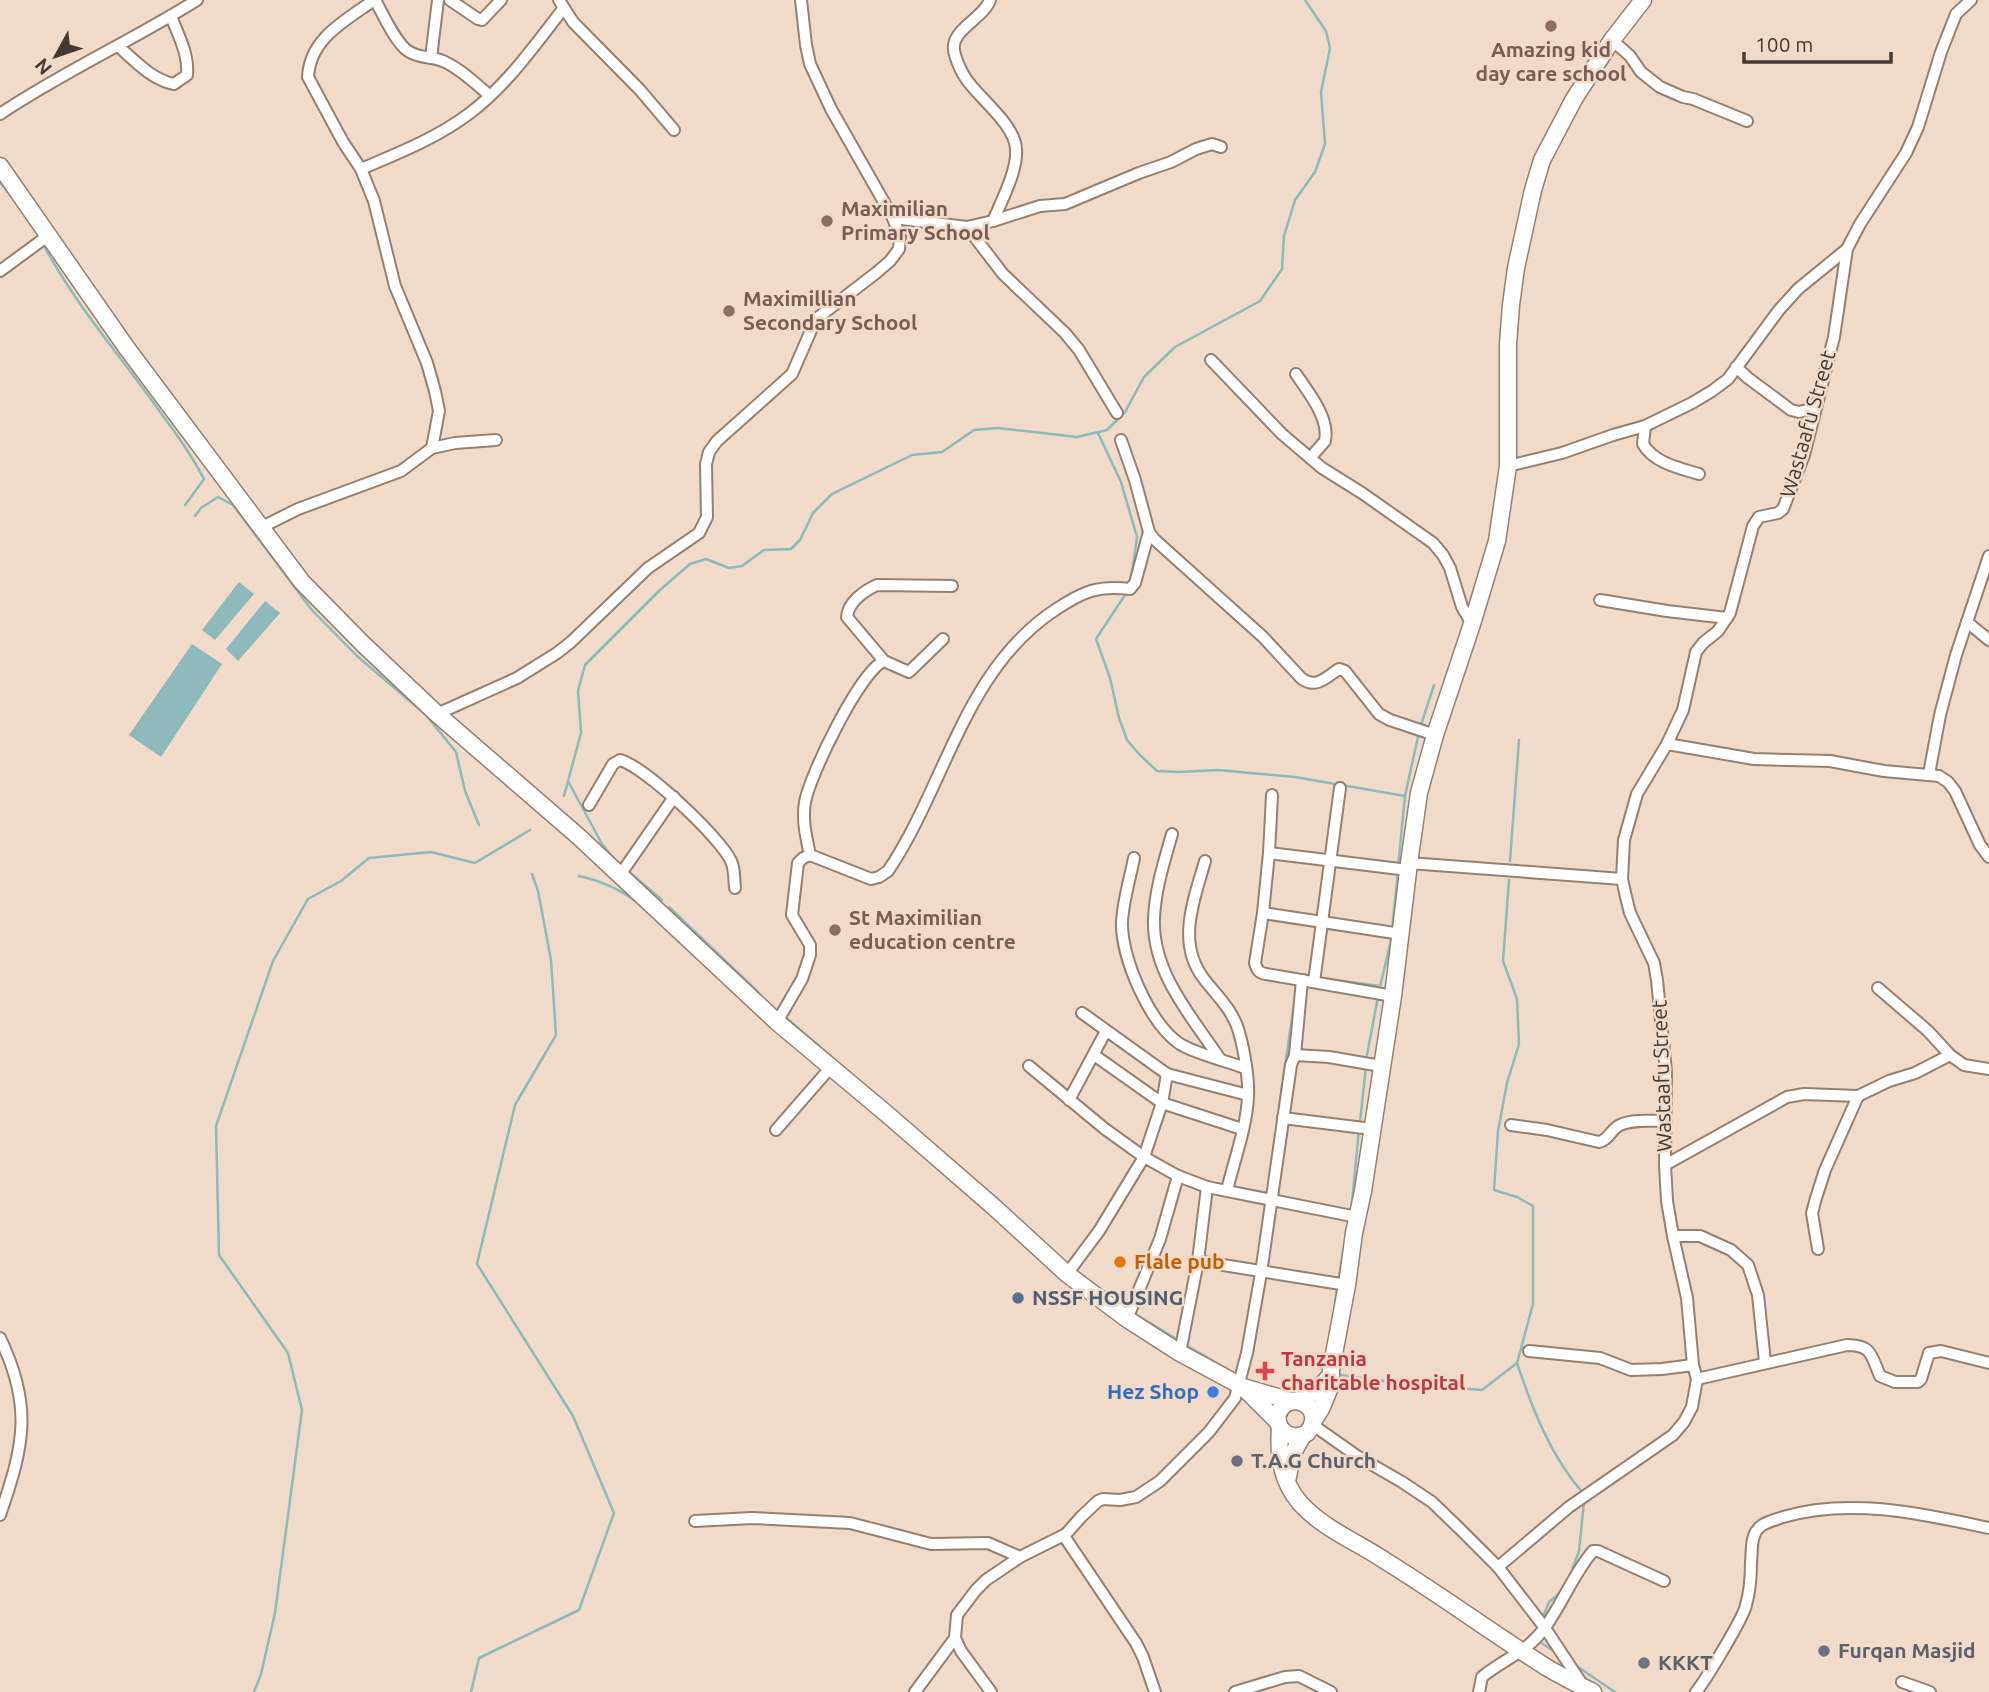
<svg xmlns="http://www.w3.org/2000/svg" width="1989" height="1692" font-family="Ubuntu,sans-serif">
<rect width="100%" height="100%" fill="#f0dac9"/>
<g fill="#8ebabb">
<path d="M239 582 254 594 215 640 202 630Z"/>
<path d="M265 601 280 613 238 661 226 649Z"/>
<path d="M192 644 222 664 161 757 129 735Z"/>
</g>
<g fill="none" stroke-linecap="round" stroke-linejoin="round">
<g stroke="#8ebabb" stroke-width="2.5">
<path d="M0 182 14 200"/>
<path d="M43 244C76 306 123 359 163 416 179 437 192 456 204 479L185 505"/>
<path d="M1098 433 1121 482 1137 537 1131 580"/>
<path d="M195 516 201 508 218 497 233 505 311 609 357 656 426 715 456 752 465 791 479 825"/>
<path d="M1127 592 1096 639 1110 678 1119 718 1127 740 1139 754 1157 771 1179 772 1218 770 1295 777 1405 796"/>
<path d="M1421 725 1434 685"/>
<path d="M568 781 602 844 613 858"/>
<path d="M564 796 581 733 578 691 585 665 660 590 690 564 706 559 729 568 742 566 764 550 791 549 800 540 813 513 832 494 912 455 942 452 974 430 998 428 1077 437 1107 430 1125 412 1144 377 1175 347 1260 301 1282 269 1284 236 1295 200 1315 172 1325 144 1321 92 1330 48 1326 31 1305 0"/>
<path d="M1510 861 1519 740"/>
<path d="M1398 867 1405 796 1419 732"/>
<path d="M628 871 662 900"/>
<path d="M579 876C602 881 620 889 638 903"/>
<path d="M669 907 757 991 762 998"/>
<path d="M1392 929 1398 873"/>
<path d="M1262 968 1280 971"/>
<path d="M1321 978 1380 986"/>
<path d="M1379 991 1392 936"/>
<path d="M783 1015 849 1072"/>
<path d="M1366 1060 1378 997"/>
<path d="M1283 1079 1295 999"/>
<path d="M1279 1112 1282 1084"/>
<path d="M1360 1122 1366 1066"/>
<path d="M910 1144 1018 1239"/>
<path d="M1351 1213 1359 1129"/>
<path d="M1338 1282 1344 1247"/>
<path d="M1132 1312 1180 1341"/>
<path d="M1334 1313 1337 1288"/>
<path d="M1186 1345 1234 1373"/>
<path d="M1517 1363C1532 1408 1551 1457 1583 1493"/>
<path d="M1341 1375 1405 1384 1482 1390 1517 1363 1533 1304V1206L1517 1197 1494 1190 1498 1131 1507 1083 1519 1044 1517 999 1503 961 1509 880"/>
<path d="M1569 1578 1579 1551 1584 1502"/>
<path d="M1543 1617 1549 1602 1561 1592"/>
<path d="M1537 1640 1555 1652"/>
<path d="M1575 1665 1615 1692"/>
<path d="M254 1692 261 1674 275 1613 302 1410 288 1353 219 1255 216 1126 273 961 308 899 341 881 369 858 431 852 475 863 530 830"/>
<path d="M471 1692 479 1658 579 1610 614 1513 573 1416 477 1264 515 1105 556 1035 551 960 538 891 532 874"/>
</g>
<defs>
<g id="street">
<path d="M374 0C345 21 310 38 308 77L343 142 361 169 374 201 395 286 427 363 435 391 439 411 432 448"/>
<path d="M375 0C383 14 395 42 408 51 419 59 434 56 445 62 462 70 476 84 490 96"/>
<path d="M450 0 478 19 482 20 501 0"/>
<path d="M559 0 573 22 640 90 674 130"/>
<path d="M990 0C984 17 956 28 954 45 953 51 955 55 957 61 960 69 964 77 970 84 984 102 1015 126 1016 149 1018 170 1001 202 993 221"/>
<path d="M1612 40 1630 56 1641 72 1660 87 1683 97 1693 99 1747 121"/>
<path d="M118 46C134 60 152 80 174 84L187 75C189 54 178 35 171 16"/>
<path d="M431 58 438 0"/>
<path d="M0 114C63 72 133 40 197 0"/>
<path d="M361 169C399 153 437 138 470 113 507 85 535 45 563 9"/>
<path d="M893 218 967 227 993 221 1040 206 1065 204 1139 173 1171 162 1196 149 1212 144 1221 147"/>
<path d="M967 227 1003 274 1065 333 1079 350 1117 413"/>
<path d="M0 271 49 235"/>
<path d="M1211 360 1282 434 1322 468 1362 493 1433 543 1443 555 1450 568 1462 607 1472 624"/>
<path d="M1736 367 1748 378 1791 410 1799 412 1815 408"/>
<path d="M1296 374C1308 392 1330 418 1325 441L1310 458"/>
<path d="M1645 426 1643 444C1654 463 1679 468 1699 474"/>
<path d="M1121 440 1135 480 1149 532 1154 539 1263 637 1301 678C1316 690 1326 677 1339 669L1345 671 1379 714 1390 720 1435 735"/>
<path d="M1508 466 1562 453 1613 435 1645 426 1692 403 1712 391 1728 379 1779 310 1798 289 1847 249"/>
<path d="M262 527 298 509 401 471 432 448 455 443 496 440"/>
<path d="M1600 600 1667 611 1727 618"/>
<path d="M1967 622 1989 640"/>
<path d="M884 661 847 617C848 602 864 591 877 585L952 586"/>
<path d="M437 714 517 678 557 653 571 642 648 568 699 533 707 517 706 464 709 452 717 441 792 374 816 319 876 273 890 261 899 249 900 237 893 218 831 109 810 64 806 45 801 0"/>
<path d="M1667 744 1754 759 1830 761 1884 771 1939 776 1948 782 1955 791 1980 845 1989 857"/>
<path d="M1929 774 1940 715 1956 655 1989 556"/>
<path d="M1272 795 1269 853 1263 913 1255 963C1257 970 1259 973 1266 974L1393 996"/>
<path d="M589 805 613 764 620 760C645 767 720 837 731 861 735 869 734 880 735 888"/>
<path d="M1172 834C1164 862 1155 890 1154 919 1152 973 1192 1017 1220 1059"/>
<path d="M1269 853 1408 870"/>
<path d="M810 855C806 837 802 820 805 802 810 775 860 671 884 661L909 672 943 639"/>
<path d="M1134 858C1130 879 1123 901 1122 922 1121 958 1150 1024 1180 1044 1196 1054 1227 1061 1245 1068"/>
<path d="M1205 861C1194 900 1176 943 1204 979 1217 996 1233 1010 1239 1032 1244 1049 1249 1079 1248 1096 1247 1126 1234 1161 1227 1190"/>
<path d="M1409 863 1622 879"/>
<path d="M620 875 674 797"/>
<path d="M1263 913 1401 934"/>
<path d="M1314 982 1340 788"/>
<path d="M1878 988 1928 1031 1950 1055 1964 1065 1989 1069"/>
<path d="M1082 1013 1167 1074 1248 1095"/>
<path d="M777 1022 802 979 810 955V945L792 915 798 863 803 858 810 855 871 879 879 877 888 871C946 785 964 670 1055 610 1082 592 1097 585 1130 589L1135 583 1149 532"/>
<path d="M1094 1055 1162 1103 1242 1129"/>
<path d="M1295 1055 1302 980"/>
<path d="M1029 1066 1105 1129 1144 1157 1178 1176 1207 1187 1357 1217"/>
<path d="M1069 1100 1106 1031"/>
<path d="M1283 1118 1372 1129"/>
<path d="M1511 1125 1547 1130 1599 1142C1609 1140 1611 1129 1620 1125 1633 1119 1652 1121 1666 1121"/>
<path d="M776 1130 831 1067"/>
<path d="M1665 1165 1787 1097 1804 1094 1858 1096 1889 1081 1915 1073 1950 1055"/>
<path d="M1673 1236H1700L1731 1250 1748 1265 1758 1295 1765 1362"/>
<path d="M1818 1249 1812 1213 1816 1198 1825 1170 1858 1096"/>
<path d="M1198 1261 1347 1285"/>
<path d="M1067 1274 1099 1231 1144 1157 1162 1103 1167 1074"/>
<path d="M1127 1319 1160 1239 1178 1176"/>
<path d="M0 1338C33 1406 24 1446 0 1515"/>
<path d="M1529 1351 1600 1358 1631 1370 1662 1369 1693 1365"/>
<path d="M1180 1353 1198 1261 1207 1187"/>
<path d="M1697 1379 1847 1345C1872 1345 1871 1355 1880 1376L1895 1382H1918L1921 1379 1929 1353 1941 1351 1989 1363"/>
<path d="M1313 1425 1357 1456 1402 1482 1432 1502 1460 1529 1498 1567 1545 1628 1584 1687"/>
<path d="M695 1521 752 1518 850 1523 931 1544 988 1543 1020 1557"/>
<path d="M1064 1536 1136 1643 1143 1657 1155 1692"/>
<path d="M1498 1567 1569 1507 1673 1435 1684 1422 1692 1407 1697 1379 1693 1365 1687 1298 1673 1236 1667 1201 1665 1165 1666 1072 1657 980 1654 963 1630 913 1626 897 1622 879 1624 840 1637 794 1667 744 1683 710 1696 652 1703 643 1718 631 1730 613 1753 526 1759 517 1778 513 1783 509 1804 455 1834 337 1847 249 1860 224 1906 153 1918 127 1941 52 1956 14 1971 0"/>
<path d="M1902 1682 1930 1692"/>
<path d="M915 1692 955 1638"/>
<path d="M991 1692 961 1651 955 1638 957 1615 976 1590 986 1580 1020 1557 1066 1534 1081 1517 1098 1501 1103 1499 1120 1500 1136 1497 1160 1481 1209 1432 1235 1398 1247 1353 1261 1273 1291 1065 1295 1055 1329 1057 1381 1066"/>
<path d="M1235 1692 1285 1677 1299 1676 1331 1692"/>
<path d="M1479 1692 1482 1677C1505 1658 1527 1653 1546 1626 1563 1602 1574 1573 1593 1551H1598L1664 1581"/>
<path d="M1696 1692C1705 1681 1744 1617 1746 1605 1750 1591 1751 1576 1751 1562 1752 1554 1751 1544 1754 1536 1758 1523 1772 1521 1783 1517 1850 1497 1923 1514 1989 1528"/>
</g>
<g id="secondary">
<path d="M0 166 126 347 302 582 363 644 437 714 578 836 777 1022 888 1115 994 1207 1067 1274 1127 1319 1180 1353 1243 1387 1291 1401"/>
<path d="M1245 1389 1278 1422"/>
<path d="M1297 1401C1314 1405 1318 1420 1307 1433 1287 1445 1267 1421 1284 1405 1289 1401 1294 1402 1299 1400 1313 1396 1321 1386 1330 1376"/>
<path d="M1314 1420 1321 1409 1331 1385V1370L1347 1285 1354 1233 1363 1191 1393 996 1409 863 1419 793 1435 735 1472 624 1497 541 1508 466V344L1511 305 1516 268 1533 190 1542 160 1574 99 1612 40 1643 0"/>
<path d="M1280 1427C1278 1455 1281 1481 1300 1503 1322 1528 1357 1542 1384 1560 1439 1594 1491 1632 1546 1667 1561 1676 1577 1684 1593 1692"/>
<path d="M1288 1477 1292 1455 1303 1435"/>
</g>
</defs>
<use href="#street" stroke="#958172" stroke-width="14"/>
<use href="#secondary" stroke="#958172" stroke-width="19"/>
<use href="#street" stroke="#fff" stroke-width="10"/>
<use href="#secondary" stroke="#fff" stroke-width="16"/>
</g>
<g fill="#8d6e63" stroke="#f0dac9" stroke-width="2.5">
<circle cx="1551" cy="26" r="7"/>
<circle cx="827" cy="221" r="7"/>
<circle cx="729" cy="311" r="7"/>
<circle cx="835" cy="930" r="7"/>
</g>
<circle fill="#e8710a" stroke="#f0dac9" stroke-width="2.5" cx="1120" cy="1262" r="7"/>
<circle fill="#5c6f8a" stroke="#f0dac9" stroke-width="2.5" cx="1018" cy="1298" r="7"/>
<path fill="#e0444e" stroke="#f0dac9" stroke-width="2.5" d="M1261.5 1360.5h7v7h7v7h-7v7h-7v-7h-7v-7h7z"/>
<circle fill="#3f7fe0" stroke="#f0dac9" stroke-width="2.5" cx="1213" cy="1392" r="7"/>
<g fill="#6b7280" stroke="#f0dac9" stroke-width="2.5">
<circle cx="1237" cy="1461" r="7"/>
<circle cx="1824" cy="1651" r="7"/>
<circle cx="1644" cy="1663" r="7"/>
</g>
<g text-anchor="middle" stroke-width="5" stroke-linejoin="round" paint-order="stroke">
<g font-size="21" font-weight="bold" fill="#785e54" stroke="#f0dac9" text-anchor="start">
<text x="1551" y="57" text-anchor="middle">Amazing kid<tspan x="1551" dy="24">day care school</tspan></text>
<text x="841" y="216">Maximilian<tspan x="841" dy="24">Primary School</tspan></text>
<text x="743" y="306">Maximillian<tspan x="743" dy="24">Secondary School</tspan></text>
<text x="849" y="925">St Maximilian<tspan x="849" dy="24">education centre</tspan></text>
</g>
<g font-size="21" fill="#433b34" stroke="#f0dac9">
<text transform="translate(1808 424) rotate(-74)" y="7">Wastaafu Street</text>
<text transform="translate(1662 1076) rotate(-92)" y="7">Wastaafu Street</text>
</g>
<g font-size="21" font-weight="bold" fill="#c56008" stroke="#f0dac9" text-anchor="start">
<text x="1134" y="1269">Flale pub</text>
</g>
<g font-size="21" font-weight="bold" fill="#4e5e75" stroke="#f0dac9" text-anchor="start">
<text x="1032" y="1305">NSSF HOUSING</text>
</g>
<g font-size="21" font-weight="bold" fill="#be3a42" stroke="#f0dac9" text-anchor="start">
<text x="1281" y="1366">Tanzania<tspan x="1281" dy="24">charitable hospital</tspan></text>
</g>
<g font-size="21" font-weight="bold" fill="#366cbe" stroke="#f0dac9" text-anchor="end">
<text x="1199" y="1399">Hez Shop</text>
</g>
<g font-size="21" font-weight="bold" fill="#5b616d" stroke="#f0dac9" text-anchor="start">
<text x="1251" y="1468">T.A.G Church</text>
<text x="1838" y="1658">Furqan Masjid</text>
<text x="1658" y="1670">KKKT</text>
</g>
</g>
<g transform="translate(56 56) rotate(230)" stroke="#f0dac9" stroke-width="5" paint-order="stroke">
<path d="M0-5L12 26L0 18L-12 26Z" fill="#433b34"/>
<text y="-10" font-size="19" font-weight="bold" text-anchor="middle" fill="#433b34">N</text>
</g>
<path d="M1744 52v10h147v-10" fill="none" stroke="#433b34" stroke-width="3.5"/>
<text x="1755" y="52" font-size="21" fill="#433b34" stroke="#f0dac9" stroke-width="5" paint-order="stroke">100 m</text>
</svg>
